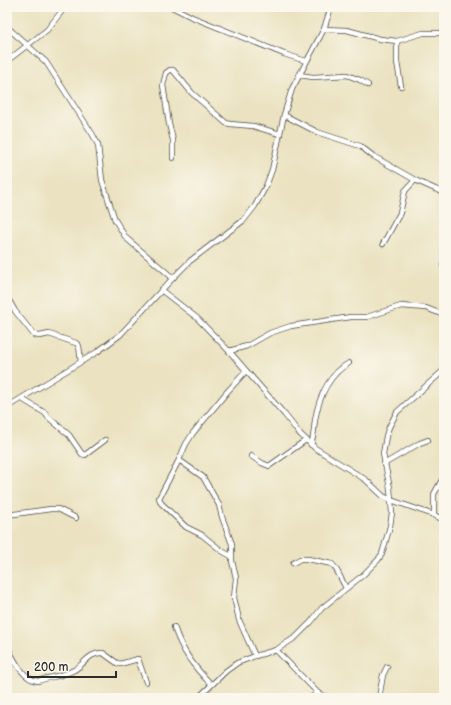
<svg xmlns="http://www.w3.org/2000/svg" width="451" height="705" font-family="'Balsamiq Sans',sans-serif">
<rect width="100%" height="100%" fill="#fbf7ec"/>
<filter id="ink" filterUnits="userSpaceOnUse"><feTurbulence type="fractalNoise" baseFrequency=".025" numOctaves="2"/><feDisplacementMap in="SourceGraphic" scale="8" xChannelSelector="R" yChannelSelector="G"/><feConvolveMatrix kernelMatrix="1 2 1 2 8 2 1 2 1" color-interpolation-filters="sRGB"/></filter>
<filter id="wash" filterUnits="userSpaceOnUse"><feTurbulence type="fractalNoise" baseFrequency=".012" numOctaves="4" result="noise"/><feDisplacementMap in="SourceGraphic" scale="16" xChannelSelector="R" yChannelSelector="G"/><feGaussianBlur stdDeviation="0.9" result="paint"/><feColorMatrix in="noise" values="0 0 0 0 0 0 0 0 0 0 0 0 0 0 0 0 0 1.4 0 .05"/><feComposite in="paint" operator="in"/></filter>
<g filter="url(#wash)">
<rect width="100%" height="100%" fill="#eae2c0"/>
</g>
<g filter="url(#ink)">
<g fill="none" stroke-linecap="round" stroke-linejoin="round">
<defs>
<g id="minor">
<path d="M172 7 192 17 284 54 306 61"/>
<path d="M7 27 46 62 93 135 98 145 102 180 115 220 126 238 173 278"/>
<path d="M324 29 347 30 380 39 397 41 423 33H444"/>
<path d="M397 41V62L401 86"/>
<path d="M7 61 47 30 65 7"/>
<path d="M299 75 313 77 347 75 360 80 368 85"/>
<path d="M284 115 317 132 360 146 373 156 415 180 444 193"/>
<path d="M173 158V140L169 124 163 85 166 73 170 70H173L192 93 226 123 230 124 253 126 280 134"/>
<path d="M383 244 400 213 405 191 415 180"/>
<path d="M443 265 444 263"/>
<path d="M161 290 197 318 229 351 285 415 299 433 315 448 366 480 383 496 391 500 434 515 444 520"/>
<path d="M7 297 15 311 34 335 40 336 49 334 76 343 79 346 81 362"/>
<path d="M229 351 247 346 270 333 291 326 351 317H367L401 306 426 308 444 315"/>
<path d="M22 399 45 413 48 417 69 435 82 454 85 455 105 440"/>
<path d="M7 407 97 352 120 335 173 278 190 261 244 220 255 206 266 186 272 170 284 115 292 89 324 29 331 7"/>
<path d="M311 445C314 436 314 428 315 420 319 397 328 375 349 363"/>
<path d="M251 456 262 463 269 466 306 440"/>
<path d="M179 460 203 477 219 505 222 517 232 544V561L236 578 234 598 236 606 239 620 255 656"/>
<path d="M384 464 420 443 428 440"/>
<path d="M7 515 51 509H58L76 518"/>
<path d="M434 515V494L443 478"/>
<path d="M231 556 222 551 202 535 186 527 161 503 159 498 179 460 186 444 193 433 227 392 246 371"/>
<path d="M293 563 300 559H308L332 564 336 569 346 588"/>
<path d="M174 627C182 651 193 666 211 684"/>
<path d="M7 646C13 658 23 680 38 681 49 677 63 676 74 670 84 665 89 652 103 653L117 663 120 664 138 659 146 682"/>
<path d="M276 650 318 693 329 698"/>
<path d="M198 698 226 671 237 663 255 656 276 650 296 637 311 622 322 608 363 575 378 560 382 554 390 526 392 513 390 488 383 454 386 436 389 427 397 412 444 370"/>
<path d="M310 698 318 693"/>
<path d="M379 698 383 675 387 667"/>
</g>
</defs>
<use href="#minor" stroke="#484641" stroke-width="6"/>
<use href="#minor" stroke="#fff" stroke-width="4.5"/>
</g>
</g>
<rect width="451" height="705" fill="none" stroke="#fbf7ec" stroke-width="24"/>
<path d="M28 671v6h88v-6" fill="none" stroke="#2b2b2b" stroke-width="2"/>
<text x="34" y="671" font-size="12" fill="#2b2b2b" stroke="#fbf7ec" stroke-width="3" paint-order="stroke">200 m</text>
</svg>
